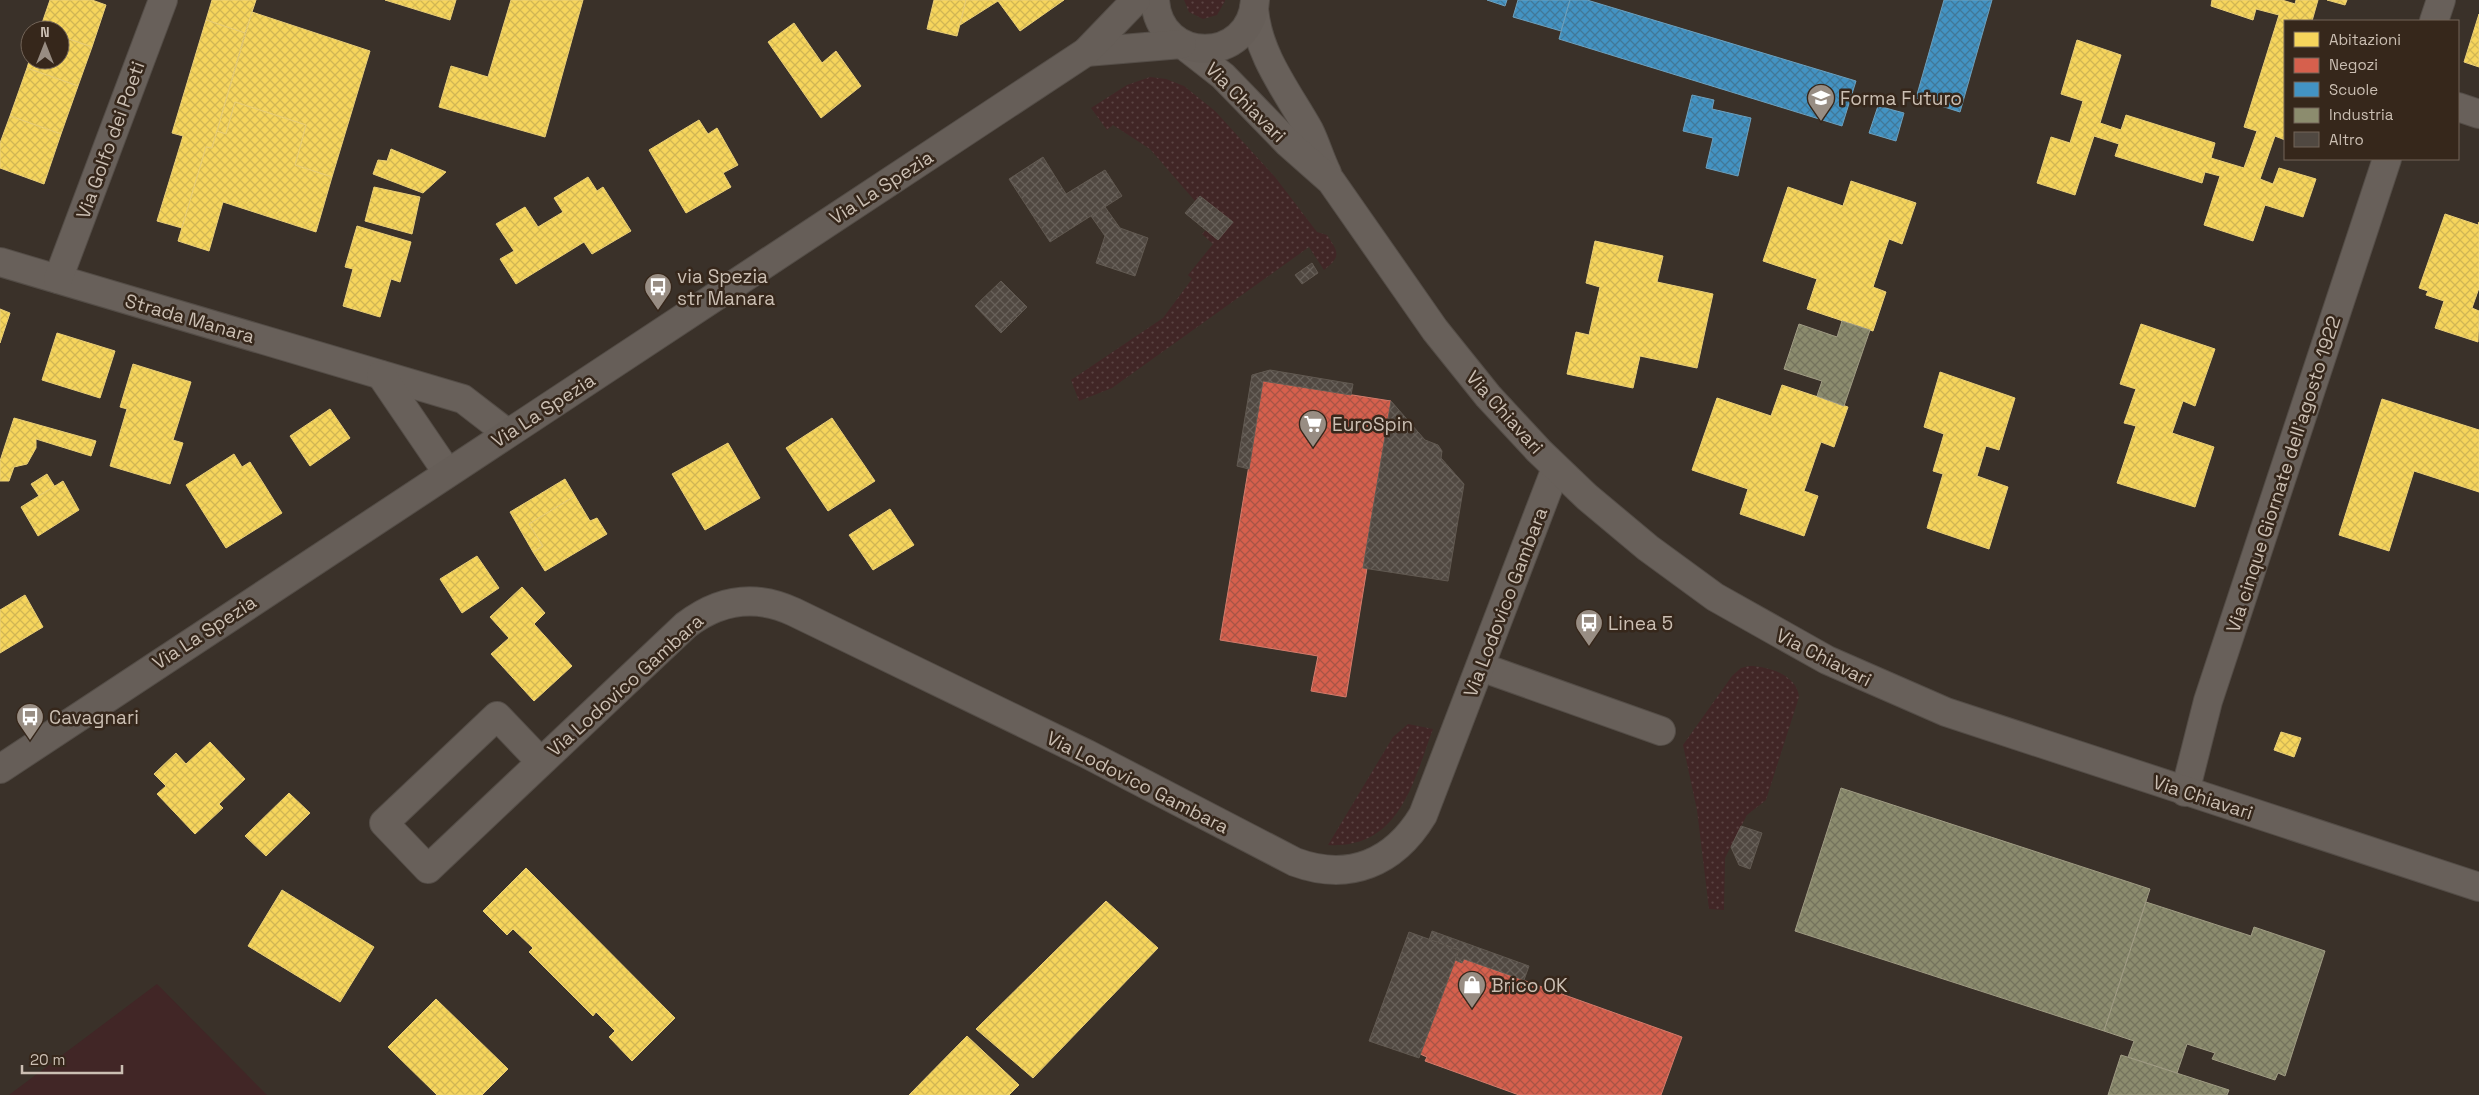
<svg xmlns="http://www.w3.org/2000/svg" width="2479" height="1095" font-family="'Space Grotesk',sans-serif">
<defs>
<pattern id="grass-dots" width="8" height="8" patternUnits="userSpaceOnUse" patternTransform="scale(1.25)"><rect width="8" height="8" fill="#412626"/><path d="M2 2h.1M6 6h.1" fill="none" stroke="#5b4443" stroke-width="1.8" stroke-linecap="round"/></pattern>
<pattern id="homes-cross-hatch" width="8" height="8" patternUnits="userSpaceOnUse" patternTransform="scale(1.25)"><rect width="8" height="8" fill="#f6d55c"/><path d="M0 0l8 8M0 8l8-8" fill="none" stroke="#d1b654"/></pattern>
<pattern id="shops-cross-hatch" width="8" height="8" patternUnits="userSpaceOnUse" patternTransform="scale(1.25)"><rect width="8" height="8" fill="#d6604d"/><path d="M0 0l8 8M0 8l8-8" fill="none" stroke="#a85446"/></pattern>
<pattern id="schools-cross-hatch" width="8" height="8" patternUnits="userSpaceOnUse" patternTransform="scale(1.25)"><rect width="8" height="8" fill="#4393c3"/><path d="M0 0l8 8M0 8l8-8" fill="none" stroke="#417899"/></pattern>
<pattern id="industry-cross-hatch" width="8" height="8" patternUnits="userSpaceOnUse" patternTransform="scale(1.25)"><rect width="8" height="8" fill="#8c8c6e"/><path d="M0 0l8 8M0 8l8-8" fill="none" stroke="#74735d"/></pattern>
<pattern id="building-cross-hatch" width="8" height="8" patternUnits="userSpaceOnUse" patternTransform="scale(1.25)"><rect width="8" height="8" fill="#504841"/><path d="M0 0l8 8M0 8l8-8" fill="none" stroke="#68615a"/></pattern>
</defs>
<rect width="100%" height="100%" fill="#3a3129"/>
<g fill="url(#grass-dots)">
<path d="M1184 0H1225V1L1217 15 1203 19 1189 12Z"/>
<path d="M1150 77 1166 79 1184 86 1215 111 1275 177 1317 232 1327 235C1338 252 1342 256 1324 270L1309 247 1112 388 1079 401 1071 380 1163 318 1192 279 1188 275 1213 244 1202 234 1206 230 1218 240 1232 222 1200 196 1195 201 1150 149 1113 125 1107 130 1091 108 1127 85Z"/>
<path d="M1749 666C1768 666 1797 675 1799 697L1766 800 1747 815 1725 858 1724 910 1709 909 1697 810 1683 745 1732 676 1741 668Z"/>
<path d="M1408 724 1433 729C1413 782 1400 849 1328 845L1393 737Z"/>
</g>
<path fill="#412626" d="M157 984 267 1095H9Z"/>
<g fill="url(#homes-cross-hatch)" stroke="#e9ce76">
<path d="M50 0H92L106 5 92 47 60 36V30L40 29Z"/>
<path d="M212 0H256L245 33 206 20Z"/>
<path d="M385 0H456L450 20Z"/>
<path d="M511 0H583L545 137 439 107 451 66 488 77Z"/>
<path d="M934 0H966L957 36 927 29Z"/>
<path d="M966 0H1064L1020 31 998 1 960 25Z"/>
<path d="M2212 0H2282L2295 4 2296 0H2318L2312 21H2285V140L2275 136 2260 179 2273 184 2279 168 2316 179 2303 217 2265 205 2253 241 2204 225 2220 176 2205 172 2202 183 2115 156 2119 144 2094 136 2075 195 2037 183 2051 137 2070 143 2083 101 2061 94 2077 40 2121 55 2100 123 2121 130 2126 115 2215 143 2211 158 2244 168 2257 131 2244 127 2279 15 2256 9 2253 20 2211 6Z"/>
<path d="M2327 0H2347L2345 5Z"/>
<path d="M252 12 370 51 332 177 295 165 306 125 235 102 226 134 217 131Z"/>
<path d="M2479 14V67L2464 62Z"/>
<path d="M206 20 245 33 212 148 206 147 182 228 157 221 183 136 172 133Z"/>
<path d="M794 23 822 63 836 51 861 86 821 118 768 42Z"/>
<path d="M60 36 92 47 78 86 27 68 30 58V60H60Z"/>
<path d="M27 68 78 86 61 134 10 116Z"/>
<path d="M235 102 306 125 295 165 332 177 316 232 223 202 209 251 178 241 206 147 212 148 217 131 226 134Z"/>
<path d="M10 116 61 134 44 184 0 168V143Z"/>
<path d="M699 120 708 134 717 128 738 165 723 173 731 187 686 213 649 150Z"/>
<path d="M391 149 446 172 423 193 373 174 378 160 387 161Z"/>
<path d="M588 177 597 191 603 187 631 231 592 254 584 242 516 284 500 259 514 251 496 224 525 207 538 227 563 212 554 198Z"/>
<path d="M1851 181 1916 203 1902 244 1889 239 1873 287 1886 292 1873 331 1807 309 1817 279 1763 261 1788 187 1843 206Z"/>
<path d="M374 187 420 197 412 234 365 221Z"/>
<path d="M2445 214 2478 225 2479 222V288L2472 308 2479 311 2478 342 2435 328 2444 301 2426 295 2428 291 2419 288Z"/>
<path d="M357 226 411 242 400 282 391 279 380 317 343 306 353 269 345 267Z"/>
<path d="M1595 241 1663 256 1657 282 1713 294 1697 368 1640 356 1633 388 1567 374 1576 332 1589 335 1600 287 1586 283Z"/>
<path d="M0 309 10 313 0 343Z"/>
<path d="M2141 324 2215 349 2195 406 2183 401 2172 433 2214 447 2195 507 2117 483 2136 426 2124 423 2136 389 2120 384Z"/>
<path d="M57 333 115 351 100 398 42 380Z"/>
<path d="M133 364 191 382 173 440 183 443 170 484 110 466 127 409 120 407Z"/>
<path d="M1940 372 2015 398 1999 450 1986 446 1977 476 2008 487 1989 549 1927 528 1943 474 1933 471 1944 434 1924 427Z"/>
<path d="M1782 385 1848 407 1834 447 1821 442 1804 491 1818 496 1804 536 1740 514 1748 489 1692 470 1717 398 1771 416Z"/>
<path d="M2382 399 2479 430V492L2414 471 2389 551 2339 535Z"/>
<path d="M330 409 350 438 310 466 290 436Z"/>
<path d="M14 418 96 441 91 456 36 439V448L27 464 14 467 9 481H0V461Z"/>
<path d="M832 418 875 481 828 511 786 448Z"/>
<path d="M728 443 760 498 705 530 672 474Z"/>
<path d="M234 454 242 467 250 462 282 513 226 548 186 485Z"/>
<path d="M47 474 55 487 39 496 31 484Z"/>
<path d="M565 479 575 496 529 524 543 546 533 552 510 512Z"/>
<path d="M63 481 79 510 38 536 21 507Z"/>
<path d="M575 496 590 521 597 518 607 534 545 571 533 552 543 546 529 524Z"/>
<path d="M890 509 914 545 873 570 849 535Z"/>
<path d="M477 556 499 588 462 613 440 579Z"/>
<path d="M522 587 545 613 534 624 572 666 534 701 491 654 509 638 490 617Z"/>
<path d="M25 595 43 627 0 653V610Z"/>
<path d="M2281 732 2301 738 2294 757 2274 750Z"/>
<path d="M210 742 245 779 219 804 223 808 195 834 157 794 166 786 154 774 176 753 186 764Z"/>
<path d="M289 793 310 813 266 856 245 836Z"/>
<path d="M526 868 675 1018 632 1061 609 1037 615 1031 596 1012 593 1016 529 952 533 948 513 929 507 935 483 911Z"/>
<path d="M282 890 374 947 340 1002 248 946Z"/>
<path d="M1106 901 1158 948 1033 1078 976 1029Z"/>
<path d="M436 999 508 1069 482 1095H437L388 1047Z"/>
<path d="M967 1036 1019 1085 1009 1095H909Z"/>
</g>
<g fill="url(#shops-cross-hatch)" stroke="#d37c6c">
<path d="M1263 381 1391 401 1363 568H1367L1346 697 1311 691 1318 656 1220 640Z"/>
<path d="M1464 959 1682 1037 1661 1095H1519L1425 1061 1427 1057 1420 1054 1455 960 1462 963Z"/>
</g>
<g fill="url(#schools-cross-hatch)" stroke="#6ca0be">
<path d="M1487 0H1507L1505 6Z"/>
<path d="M1518 0H1570L1561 31 1513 17Z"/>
<path d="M1570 0H1587L1856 81 1842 126 1559 39Z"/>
<path d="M1944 0H1992L1960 112 1916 98Z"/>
<path d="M1692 95 1714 100 1712 109 1751 118 1738 176 1706 168 1713 138 1683 131Z"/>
<path d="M1878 106 1904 113 1896 141 1869 133Z"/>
</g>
<g fill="url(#industry-cross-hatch)" stroke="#9f9b83">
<path d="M1842 321 1870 330 1844 406 1817 396 1822 381 1784 369 1799 324 1837 337Z"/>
<path d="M1841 788 2150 889 2104 1031 1795 931Z"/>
<path d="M2146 902 2251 936 2254 927 2325 951 2285 1076 2278 1073 2275 1080 2212 1059 2215 1053 2187 1044 2177 1073 2128 1057 2134 1041 2104 1031Z"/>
<path d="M2121 1055 2229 1090 2227 1095H2108Z"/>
</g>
<g fill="url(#building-cross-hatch)" stroke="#615951">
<path d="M1043 157 1066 194 1105 170 1122 196 1050 242 1009 179Z"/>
<path d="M1200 196 1233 222 1218 240 1185 213Z"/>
<path d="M1105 207 1120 228 1148 238 1135 276 1096 263 1105 236 1091 216Z"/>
<path d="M1312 263 1318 273 1302 284 1295 275Z"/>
<path d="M1001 281 1027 307 1001 333 975 306Z"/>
<path d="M1270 370 1353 384 1351 395 1263 381 1249 469 1237 466 1252 375Z"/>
<path d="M1391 401 1425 440 1438 445 1442 451 1441 458 1464 484 1448 581 1363 568Z"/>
<path d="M1741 826 1762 833 1750 869 1739 865 1731 847Z"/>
<path d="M1432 931 1529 966 1524 980 1464 959 1462 963 1455 960 1459 950 1429 940Z"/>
<path d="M1409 932 1459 950 1419 1058 1369 1041Z"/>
</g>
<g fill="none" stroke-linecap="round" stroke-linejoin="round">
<defs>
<g id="minor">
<path d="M2434 21 2441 0"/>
<path d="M2458 107 2479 114"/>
<path d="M0 262 463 399 507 433"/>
<path d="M58 279 163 0"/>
<path d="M381 375 447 472"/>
<path d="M1481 667 1661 731"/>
<path d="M541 762 497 716 384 823 428 869 686 625C720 599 756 594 794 612L1087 754 1295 862C1349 882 1394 863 1423 815L1556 468"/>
<path d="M2185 792 2208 701 2387 159"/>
</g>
<g id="tertiary">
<path d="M1254 9C1258 55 1287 91 1309 130 1316 144 1320 159 1327 173"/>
<path d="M1182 44 1223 76 1288 143 1331 181 1435 330 1488 396 1539 451 1587 497 1648 548 1715 597 1827 660 1946 712 2479 887"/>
</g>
<g id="secondary">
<path d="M1155 0C1159 65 1251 65 1255 0"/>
<path d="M1086 52 1182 44"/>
<path d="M0 769 1086 52 1136 0"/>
</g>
</defs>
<use href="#minor" stroke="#544d47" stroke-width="30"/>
<use href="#tertiary" stroke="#544d47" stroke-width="30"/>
<use href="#secondary" stroke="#544d47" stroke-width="30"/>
<use href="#minor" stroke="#68605a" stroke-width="28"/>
<use href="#tertiary" stroke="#68605a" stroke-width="28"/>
<use href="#secondary" stroke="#665e58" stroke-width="28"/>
</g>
<defs>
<symbol id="school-pin" viewBox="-11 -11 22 30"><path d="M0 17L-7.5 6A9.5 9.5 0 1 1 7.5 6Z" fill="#988d83" stroke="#36271b"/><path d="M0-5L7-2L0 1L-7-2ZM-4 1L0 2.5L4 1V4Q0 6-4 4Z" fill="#fff"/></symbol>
<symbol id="bus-pin" viewBox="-11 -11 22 30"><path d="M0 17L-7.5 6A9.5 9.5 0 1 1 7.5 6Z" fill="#988d83" stroke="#36271b"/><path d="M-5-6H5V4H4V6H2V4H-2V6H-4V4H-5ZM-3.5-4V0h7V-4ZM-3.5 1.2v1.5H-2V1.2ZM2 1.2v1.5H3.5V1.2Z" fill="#fff"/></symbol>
<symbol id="supermarket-pin" viewBox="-11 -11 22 30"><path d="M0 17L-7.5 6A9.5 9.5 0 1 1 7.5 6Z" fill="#988d83" stroke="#36271b"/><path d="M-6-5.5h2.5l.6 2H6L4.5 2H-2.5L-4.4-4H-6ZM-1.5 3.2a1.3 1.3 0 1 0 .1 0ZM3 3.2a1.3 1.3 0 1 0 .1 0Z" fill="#fff"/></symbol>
<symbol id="shop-pin" viewBox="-11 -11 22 30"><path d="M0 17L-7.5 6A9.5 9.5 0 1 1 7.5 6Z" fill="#988d83" stroke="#36271b"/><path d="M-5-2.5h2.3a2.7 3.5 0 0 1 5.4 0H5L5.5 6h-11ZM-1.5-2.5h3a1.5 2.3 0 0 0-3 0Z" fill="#fff"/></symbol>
</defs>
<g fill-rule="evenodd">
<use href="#school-pin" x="1805" y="82" width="32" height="43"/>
<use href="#bus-pin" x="642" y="271" width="32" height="43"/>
<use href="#supermarket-pin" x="1297" y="408" width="32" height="43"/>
<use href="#bus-pin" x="1573" y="607" width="32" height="43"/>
<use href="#bus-pin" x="14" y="701" width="32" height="43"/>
<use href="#shop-pin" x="1456" y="969" width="32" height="43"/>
</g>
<g text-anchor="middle" stroke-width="5" stroke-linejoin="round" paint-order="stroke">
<g font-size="19" fill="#cbbfb3" stroke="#36271b" text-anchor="start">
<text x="1840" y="105">Forma Futuro</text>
<text x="677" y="283">via Spezia<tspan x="677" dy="22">str Manara</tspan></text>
<text x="1332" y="431">EuroSpin</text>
<text x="1608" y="630">Linea 5</text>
<text x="49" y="724">Cavagnari</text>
<text x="1491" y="992">Brico OK</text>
</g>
<g font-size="19" fill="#cbbfb3" stroke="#36271b">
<text transform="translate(1246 102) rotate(45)" y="7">Via Chiavari</text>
<text transform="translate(110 140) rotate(-70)" y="7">Via Golfo dei Poeti</text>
<text transform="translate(881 187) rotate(-33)" y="7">Via La Spezia</text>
<text transform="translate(190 318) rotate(16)" y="7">Strada Manara</text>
<text transform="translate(543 410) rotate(-33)" y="7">Via La Spezia</text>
<text transform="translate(1505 412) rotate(48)" y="7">Via Chiavari</text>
<text transform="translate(2283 474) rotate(-72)" y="7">Via cinque Giornate dell'agosto 1922</text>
<text transform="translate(1505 602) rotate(-69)" y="7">Via Lodovico Gambara</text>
<text transform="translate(204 632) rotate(-33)" y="7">Via La Spezia</text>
<text transform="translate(1824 657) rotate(27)" y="7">Via Chiavari</text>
<text transform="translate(625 685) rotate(-42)" y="7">Via Lodovico Gambara</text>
<text transform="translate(1138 782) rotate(27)" y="7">Via Lodovico Gambara</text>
<text transform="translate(2203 797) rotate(18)" y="7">Via Chiavari</text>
</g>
</g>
<rect x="2284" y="20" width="175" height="140" fill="#36271b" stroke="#726458"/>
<rect x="2294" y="32" width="25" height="15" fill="#f6d55c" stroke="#726458"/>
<text x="2329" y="45" font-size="15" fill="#cbbfb3">Abitazioni</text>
<rect x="2294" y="58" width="25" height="15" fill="#d6604d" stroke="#726458"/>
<text x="2329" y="70" font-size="15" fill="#cbbfb3">Negozi</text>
<rect x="2294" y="82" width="25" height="15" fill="#4393c3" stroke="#726458"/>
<text x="2329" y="95" font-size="15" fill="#cbbfb3">Scuole</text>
<rect x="2294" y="108" width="25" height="15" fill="#8c8c6e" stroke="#726458"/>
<text x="2329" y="120" font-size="15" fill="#cbbfb3">Industria</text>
<rect x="2294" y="132" width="25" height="15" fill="#504841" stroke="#726458"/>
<text x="2329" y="145" font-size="15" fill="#cbbfb3">Altro</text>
<g transform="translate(45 45)"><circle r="24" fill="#36271b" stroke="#726458"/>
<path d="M0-4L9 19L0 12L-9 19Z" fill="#988d83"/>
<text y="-8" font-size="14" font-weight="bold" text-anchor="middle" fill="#cbbfb3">N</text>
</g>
<path d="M22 1065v8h100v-8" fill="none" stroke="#cbbfb3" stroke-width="2.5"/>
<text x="30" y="1065" font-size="15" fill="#cbbfb3" stroke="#36271b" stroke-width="4" paint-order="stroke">20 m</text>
</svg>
